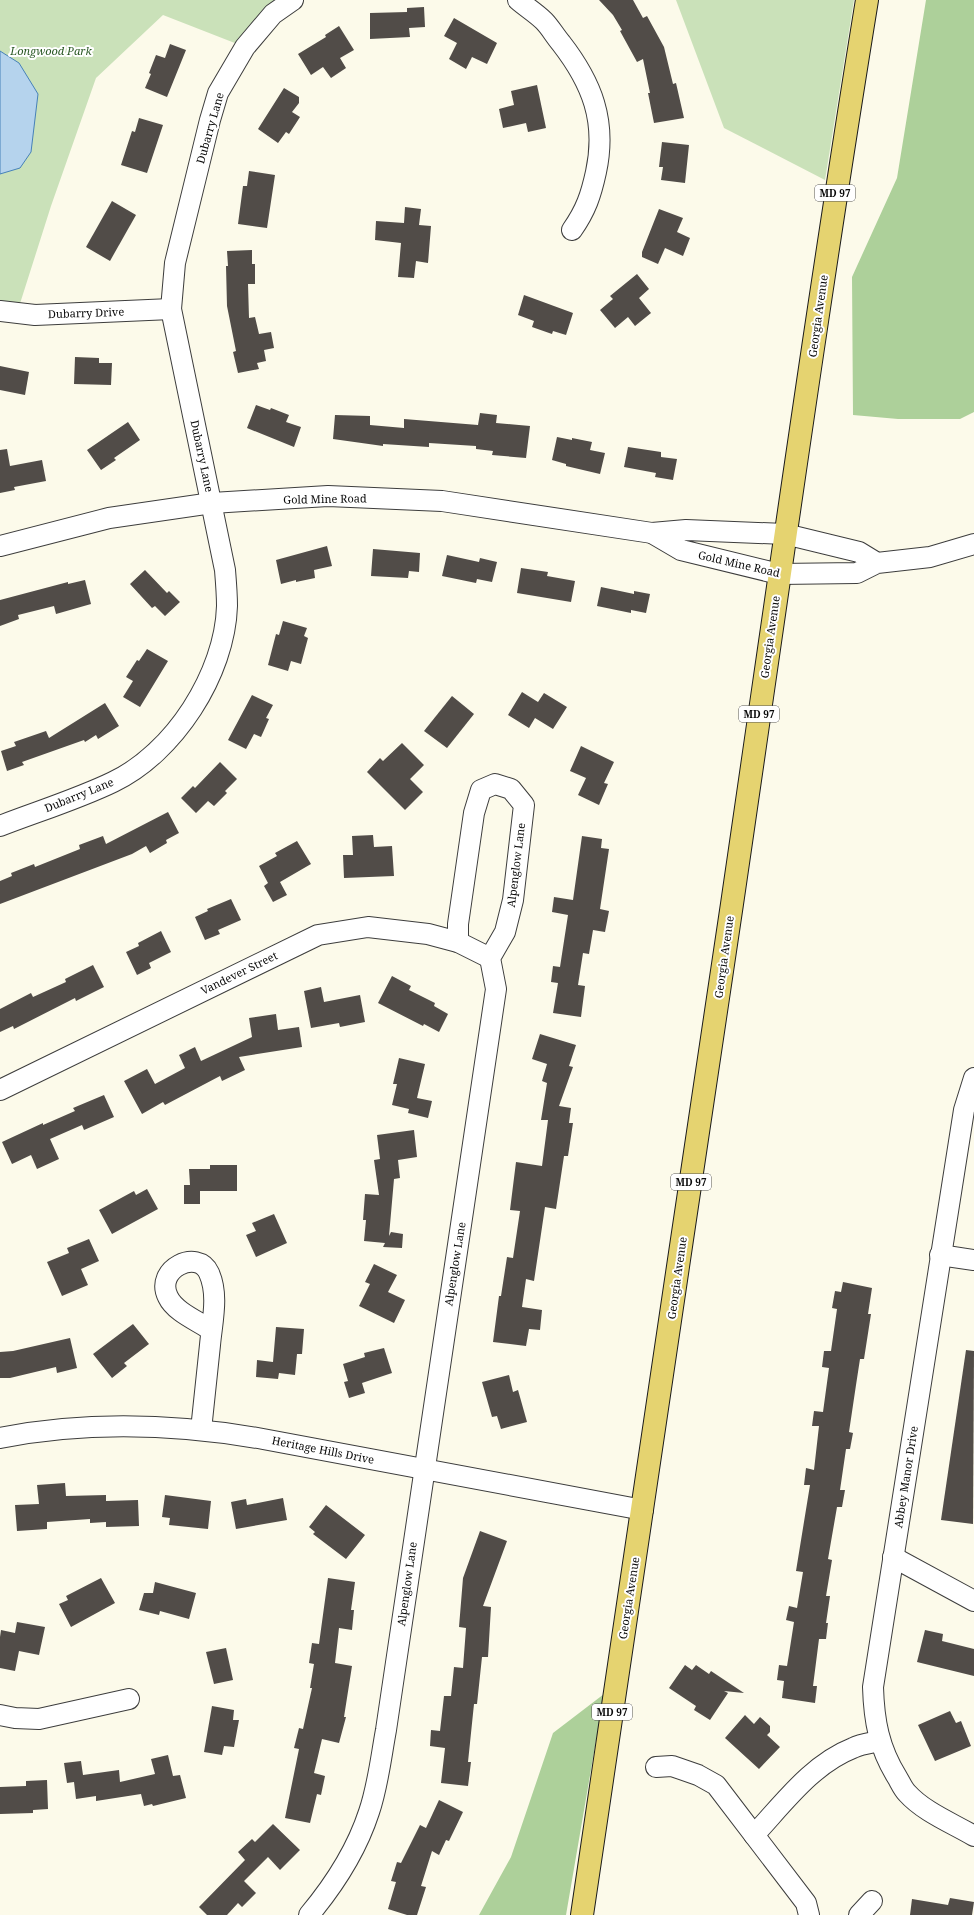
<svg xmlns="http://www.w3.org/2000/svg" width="974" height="1915" font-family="'Noto Serif',serif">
<rect width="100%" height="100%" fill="#fcfaea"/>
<g fill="#cae1b9">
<path d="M0 0H293L245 47 163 15 96 78 51 206 17 313 0 311Z"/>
<path d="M676 0H854L825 180 724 128Z"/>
</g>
<g fill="#add09a">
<path d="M926 0H974V412L960 419H898L853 415 852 277 897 178Z"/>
<path d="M604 1694 566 1915H479L511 1857 553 1733Z"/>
</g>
<path fill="#b5d3ed" stroke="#4681b9" d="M0 51 19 63 38 94 31 152 20 168 0 174Z"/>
<g fill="#514c48">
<path d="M599 0H633L643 18 647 16 664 47 673 84 676 83 684 118 654 123 648 93H650L643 59 637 62 620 31 622 30 613 15Z"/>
<path d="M424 7 425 27 409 28 410 37 370 39V13L407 12V8Z"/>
<path d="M454 18 497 43 487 64 472 57 466 69 449 59 457 43 444 36Z"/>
<path d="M339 26 354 50 340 58 346 68 331 78 323 67 311 75 298 54 326 37 325 35Z"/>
<path d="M170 44 186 50 167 97 145 88 151 74 149 73 156 55 165 58Z"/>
<path d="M537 85 546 128 528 132 526 123 503 128 499 109 514 105 511 91Z"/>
<path d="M284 88 299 97V103L292 112 300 117 289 134 286 132 278 143 258 129Z"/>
<path d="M139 118 163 125 147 173 121 165 132 131 135 132Z"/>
<path d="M662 142 689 145 685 183 661 180 663 167H659Z"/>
<path d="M249 171 275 175 267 228 238 224 243 186H247Z"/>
<path d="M112 201 136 215 110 261 86 247Z"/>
<path d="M405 207 421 209 419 225 431 226 428 263 416 261 414 278 398 277 401 243 375 240 376 221 404 223Z"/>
<path d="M659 209 683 218 677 232 690 238 683 256 665 248 658 264 642 257V252Z"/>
<path d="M252 250V264H255V284H248L249 318 255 317 259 334 271 332 274 348 264 350 266 361 257 363 259 369 238 373 233 352 236 351 227 306 226 266H228L227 251Z"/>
<path d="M637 274 649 289 639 298 651 313 635 326 628 317 615 328 600 310 613 299 610 296Z"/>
<path d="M524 295 573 313 566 335 553 331 552 334 532 327 534 321 518 315Z"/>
<path d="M75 357 99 358V363H112L111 385 74 384Z"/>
<path d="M0 366 29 372 25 395 0 390Z"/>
<path d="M256 405 270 410 271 408 289 415 286 422 301 427 294 447 247 428Z"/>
<path d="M480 413 497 415 496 423 530 426 526 458 492 455 493 451 476 449V446L429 443V447L383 444V446L333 439 335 415 370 416V425L404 428V419L478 425Z"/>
<path d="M128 422 140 440 114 458 116 460 101 470 87 450Z"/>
<path d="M557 437 572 440V438L592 442 590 450 605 453 600 474 566 466V464L552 460Z"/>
<path d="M628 447 661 452V457L677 459 673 480 655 477 656 473 624 467Z"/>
<path d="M7 449 10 466 42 460 46 481 14 487 15 490 0 493V450Z"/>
<path d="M327 546 332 566 314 570 315 578 296 582V580L281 584 276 560Z"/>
<path d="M373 549 420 553 419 572 409 571 408 578 371 576Z"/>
<path d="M447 555 479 562 480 558 497 562 492 582 477 579 476 583 442 576Z"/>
<path d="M521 568 548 572 547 576 575 581 571 602 517 593Z"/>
<path d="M145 570 167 593 169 591 180 602 165 616 155 606 152 608 130 584Z"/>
<path d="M85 580 91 604 56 614 54 606 18 615 19 619 0 626V600L68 582V584Z"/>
<path d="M601 587 634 594V591L650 594 646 613 631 610V613L597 606Z"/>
<path d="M283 621 307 628 304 636 308 638 301 664 291 661 288 671 268 665 276 634 279 635Z"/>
<path d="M147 649 168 661 140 707 123 697 133 681 126 677 137 660 139 661Z"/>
<path d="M522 692 538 702 544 693 567 707 553 729 535 718 529 728 508 715Z"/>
<path d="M252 695 273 705 266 718 269 719 261 737 254 734 246 749 228 740Z"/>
<path d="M452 696 474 714 447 748 424 731Z"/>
<path d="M105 703 119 726 98 739 96 735 85 742 84 740 22 762 24 765 7 771 1 751 16 746 14 742 46 731 49 738Z"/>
<path d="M402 743 424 765 410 779 423 792 405 810 367 772 380 758 383 761Z"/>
<path d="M581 746 614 762 604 783 608 784 599 805 578 795 586 778 570 771Z"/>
<path d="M220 762 237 779 225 791 227 793 214 806 208 801 196 813 181 798 193 786 195 788Z"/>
<path d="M168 812 179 833 166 840 167 843 150 853 146 846 132 854 0 904V881L12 876 11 873 34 864 35 867 80 849 79 845 103 836 106 844Z"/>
<path d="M373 835 374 847 392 846 394 876 344 878 343 855H353L352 836Z"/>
<path d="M582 836 602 839 601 848 609 849 600 909 609 911 605 932 593 930 589 954 583 953 578 985 585 986 581 1017 553 1013 558 983 551 982 553 966 560 967 568 915 552 912 554 897 573 900Z"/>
<path d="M297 841 311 864 280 882 287 895 273 902 264 886 268 883 259 866 277 856 275 853Z"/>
<path d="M231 899 241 920 218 930 220 934 205 940 195 917 208 911 207 909Z"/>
<path d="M161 931 171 952 149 963 151 968 137 975 126 952 139 946 138 943Z"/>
<path d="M93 965 104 987 76 1001 75 998 14 1029 13 1026 0 1032V1009L31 993 33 997 66 982 65 979Z"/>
<path d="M392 976 411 986 409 990 435 1003 434 1006 448 1014 439 1032 424 1024 423 1026 378 1003Z"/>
<path d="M321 987 324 1002 360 995 365 1022 340 1027 339 1023 311 1028 304 991Z"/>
<path d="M276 1014 278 1030 299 1027 302 1047 239 1057 245 1070 222 1081 220 1076 165 1105 163 1102 142 1114 124 1081 147 1069 155 1084 185 1068 179 1055 195 1047 201 1061 252 1037 249 1018Z"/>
<path d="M540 1034 576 1045 569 1066 573 1067 559 1106 571 1108 569 1123H573L568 1156H564L556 1209 545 1207 534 1281 526 1279 522 1307 542 1310 540 1330 529 1329 526 1346 493 1342 499 1296H501L507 1257 513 1258 520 1211 510 1210 516 1162 542 1166 548 1120H541L547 1083 542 1081 547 1064 532 1059Z"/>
<path d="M399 1058 425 1064 417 1098 432 1101 428 1118 408 1113 409 1109 392 1105 397 1084H393Z"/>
<path d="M104 1095 114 1117 84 1130 82 1125 50 1139 59 1159 37 1169 31 1155 12 1164 2 1142 43 1123V1125L75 1111 73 1108Z"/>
<path d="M414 1130 417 1157 398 1160 400 1178 394 1179 389 1236 391 1232 403 1234 402 1248 383 1247 385 1243 364 1241 366 1220H363L365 1194 379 1195 374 1160 380 1159 377 1135Z"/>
<path d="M210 1165H237V1191H200V1204H184V1185H190L189 1169H210Z"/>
<path d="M147 1189 158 1209 112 1234 99 1210 134 1191 136 1195Z"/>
<path d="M274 1214 287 1243 256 1257 246 1235 256 1231 252 1223Z"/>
<path d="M89 1239 99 1261 81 1269 88 1285 62 1296 47 1262 69 1253 67 1248Z"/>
<path d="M374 1264 397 1275 388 1292 405 1300 394 1323 359 1306 370 1284 365 1282Z"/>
<path d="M843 1282 872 1288 868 1314H871L864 1359H860L856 1385 849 1432 853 1433 850 1449H846L840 1490H845L842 1507H837L828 1559 832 1560 826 1596H830L826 1623H828L826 1639H819L813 1686H817L815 1703 782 1698 784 1681 777 1680 779 1665 787 1666 789 1654 794 1622 786 1620 789 1606 797 1608 803 1572 796 1571 810 1485H804L806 1468 814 1470 819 1426H812L814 1411 823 1412 829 1368 822 1367 824 1351H831L837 1309 832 1308 835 1291 841 1292Z"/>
<path d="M133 1324 149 1344 124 1363 127 1366 112 1378 93 1354Z"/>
<path d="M276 1327 304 1329 302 1354H297L295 1375 279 1373 278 1379 256 1377 257 1360 273 1362Z"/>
<path d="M70 1338 77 1368 57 1373 56 1367 10 1378H0V1352L13 1351Z"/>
<path d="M384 1348 392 1373 362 1383 365 1393 349 1398 344 1382 348 1381 343 1364 365 1357 364 1353Z"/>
<path d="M966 1350 974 1351 973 1524 941 1520Z"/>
<path d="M509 1375 513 1392 518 1390 527 1422 501 1429 497 1416 492 1417 482 1382Z"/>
<path d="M65 1483 66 1496 106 1495V1501L138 1500 139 1526 106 1527V1522L90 1523V1519L47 1522V1529L17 1531 15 1505 39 1504 37 1485Z"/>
<path d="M165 1495 211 1501 208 1529 169 1525 170 1518 162 1517Z"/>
<path d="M283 1498 287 1520 236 1529 231 1502 246 1499 247 1505Z"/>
<path d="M326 1505 365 1535 346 1559 313 1534 315 1532 309 1527Z"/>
<path d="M480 1531 507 1541 483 1606 491 1607 488 1657H482L477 1704H474L468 1762H471L468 1786 441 1783 445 1748 430 1746 431 1730 440 1731 444 1696H451L454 1667 463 1668 466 1628 459 1627 463 1578Z"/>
<path d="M101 1578 115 1603 71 1627 59 1604 68 1600 66 1596Z"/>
<path d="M328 1578 355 1582 351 1610H354L352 1630 339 1628 335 1663 352 1666 344 1717H346L339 1743 322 1739 314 1773 325 1776 321 1795 317 1794 310 1823 285 1818 299 1749 294 1748 299 1728 303 1729 312 1688H310L314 1664 309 1663 312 1643 319 1644Z"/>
<path d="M155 1582 196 1593 189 1619 160 1611 159 1615 139 1610 144 1593H153Z"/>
<path d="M17 1622 45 1627 39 1655 19 1651 15 1671 0 1668V1637L1 1630 15 1633Z"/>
<path d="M925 1630 943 1634 942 1641 974 1649V1676L917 1662Z"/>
<path d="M226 1648 233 1680 214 1684 206 1652Z"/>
<path d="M685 1665 692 1670 696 1665 709 1674 711 1671 744 1693 724 1691 728 1693 710 1720 694 1710 696 1706 669 1688Z"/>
<path d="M212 1706 234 1710 233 1720H239L234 1747 224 1746 222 1755 204 1752Z"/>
<path d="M950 1711 956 1723 961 1721 971 1746 935 1761 918 1725Z"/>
<path d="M745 1715 754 1724 760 1717 770 1726V1732L767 1735 780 1747 759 1769 725 1738Z"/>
<path d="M168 1755 173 1776 180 1775 186 1798 153 1806 152 1804 144 1806 141 1794 96 1801V1796L76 1799 74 1782 67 1783 64 1763 81 1761 83 1775 119 1770 120 1782 155 1774 151 1759Z"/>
<path d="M47 1780 48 1809 33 1810V1813L0 1814V1787L26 1786V1781Z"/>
<path d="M439 1800 463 1812 449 1841 446 1840 439 1855 432 1851 421 1886 426 1887 417 1915H407L388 1909 396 1882 391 1881 397 1862 401 1863 420 1825 426 1828Z"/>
<path d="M273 1824 300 1850 280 1870 268 1857 244 1881 256 1893 242 1907 238 1903 227 1915H207L199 1907 245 1860 238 1852 252 1839 255 1842Z"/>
<path d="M950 1898 974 1902 972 1915H910L912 1899 948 1905Z"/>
</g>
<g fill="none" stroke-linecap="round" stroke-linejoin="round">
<defs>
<g id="minor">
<path d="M518 0C526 7 536 13 544 21 550 27 555 36 561 43 592 83 607 121 596 172 591 195 586 210 572 230"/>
<path d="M0 311 35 315 171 309"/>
<path d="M0 546 109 518 212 503 328 496 442 501 652 533"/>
<path d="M877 563 859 552 785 534 686 530 652 533 681 550 779 574 857 573 877 563 930 557 974 544"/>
<path d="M0 826C36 812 78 799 113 782 174 753 225 674 227 606 227 594 226 582 225 570L171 309 175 263 210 120 218 93 245 47 273 14 293 0"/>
<path d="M974 1078 964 1110 873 1687C874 1721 879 1748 897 1777 900 1782 903 1789 907 1793 924 1812 952 1823 974 1836"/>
<path d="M0 1090 318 935 368 927 428 934 458 942 490 958"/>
<path d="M940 1255 974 1260"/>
<path d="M201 1430C204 1402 207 1373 210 1345 212 1322 219 1295 209 1273 198 1248 154 1269 168 1297 175 1312 198 1321 211 1330"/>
<path d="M0 1438C86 1421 177 1424 263 1439L643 1510"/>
<path d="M893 1557 974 1601"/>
<path d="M0 1715 15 1718 39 1719 129 1699"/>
<path d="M656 1767 672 1766 698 1775 716 1785 806 1903 809 1915"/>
<path d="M754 1835C783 1804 812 1764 853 1748 861 1744 871 1743 880 1741"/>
<path d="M309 1915C334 1885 357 1849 369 1812 378 1786 381 1757 386 1730L496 989 490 958 505 932 513 900 524 805 511 789 495 784 481 790 474 813 458 924V942"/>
<path d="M859 1915 872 1901"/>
</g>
<path id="major" d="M582 1915C631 1578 682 1241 732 904 776 603 818 301 867 0"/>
</defs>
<use href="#minor" stroke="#3d3d3d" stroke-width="22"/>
<use href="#major" stroke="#1b1b1b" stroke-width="24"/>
<use href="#minor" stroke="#fff" stroke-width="20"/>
<use href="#major" stroke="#e5d370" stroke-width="22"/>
</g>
<g text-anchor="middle" stroke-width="4" stroke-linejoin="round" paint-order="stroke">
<g fill="#fff" stroke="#545454" stroke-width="1">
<rect x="815" y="185" width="40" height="16" rx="3"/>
<rect x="739" y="706" width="40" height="16" rx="3"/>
<rect x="671" y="1174" width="40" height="16" rx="3"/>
<rect x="592" y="1704" width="40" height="16" rx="3"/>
</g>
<g font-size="10" font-weight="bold" fill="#0a0a0a">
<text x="835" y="197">MD 97</text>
<text x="759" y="718">MD 97</text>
<text x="691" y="1186">MD 97</text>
<text x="612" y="1716">MD 97</text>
</g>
<g font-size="11" font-style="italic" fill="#2a5824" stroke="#fff">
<text x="51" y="55">Longwood Park</text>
</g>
<g font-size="11" fill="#0a0a0a" stroke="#fff">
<text transform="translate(210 128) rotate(-74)" y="4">Dubarry Lane</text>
<text transform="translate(86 313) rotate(-2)" y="4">Dubarry Drive</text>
<text transform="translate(818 316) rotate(-82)" y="4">Georgia Avenue</text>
<text transform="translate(202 456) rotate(78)" y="4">Dubarry Lane</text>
<text transform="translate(325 499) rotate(-1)" y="4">Gold Mine Road</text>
<text transform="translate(739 564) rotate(13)" y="4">Gold Mine Road</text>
<text transform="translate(770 637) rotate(-82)" y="4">Georgia Avenue</text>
<text transform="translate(79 795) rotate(-22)" y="4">Dubarry Lane</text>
<text transform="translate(516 865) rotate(-83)" y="4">Alpenglow Lane</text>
<text transform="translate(724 957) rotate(-82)" y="4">Georgia Avenue</text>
<text transform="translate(239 973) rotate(-26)" y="4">Vandever Street</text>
<text transform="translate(455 1264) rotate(-81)" y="4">Alpenglow Lane</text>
<text transform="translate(677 1278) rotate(-82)" y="4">Georgia Avenue</text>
<text transform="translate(323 1450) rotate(11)" y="4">Heritage Hills Drive</text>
<text transform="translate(906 1477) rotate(-81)" y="4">Abbey Manor Drive</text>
<text transform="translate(407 1584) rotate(-82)" y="4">Alpenglow Lane</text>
<text transform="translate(629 1598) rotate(-81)" y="4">Georgia Avenue</text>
</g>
</g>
</svg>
